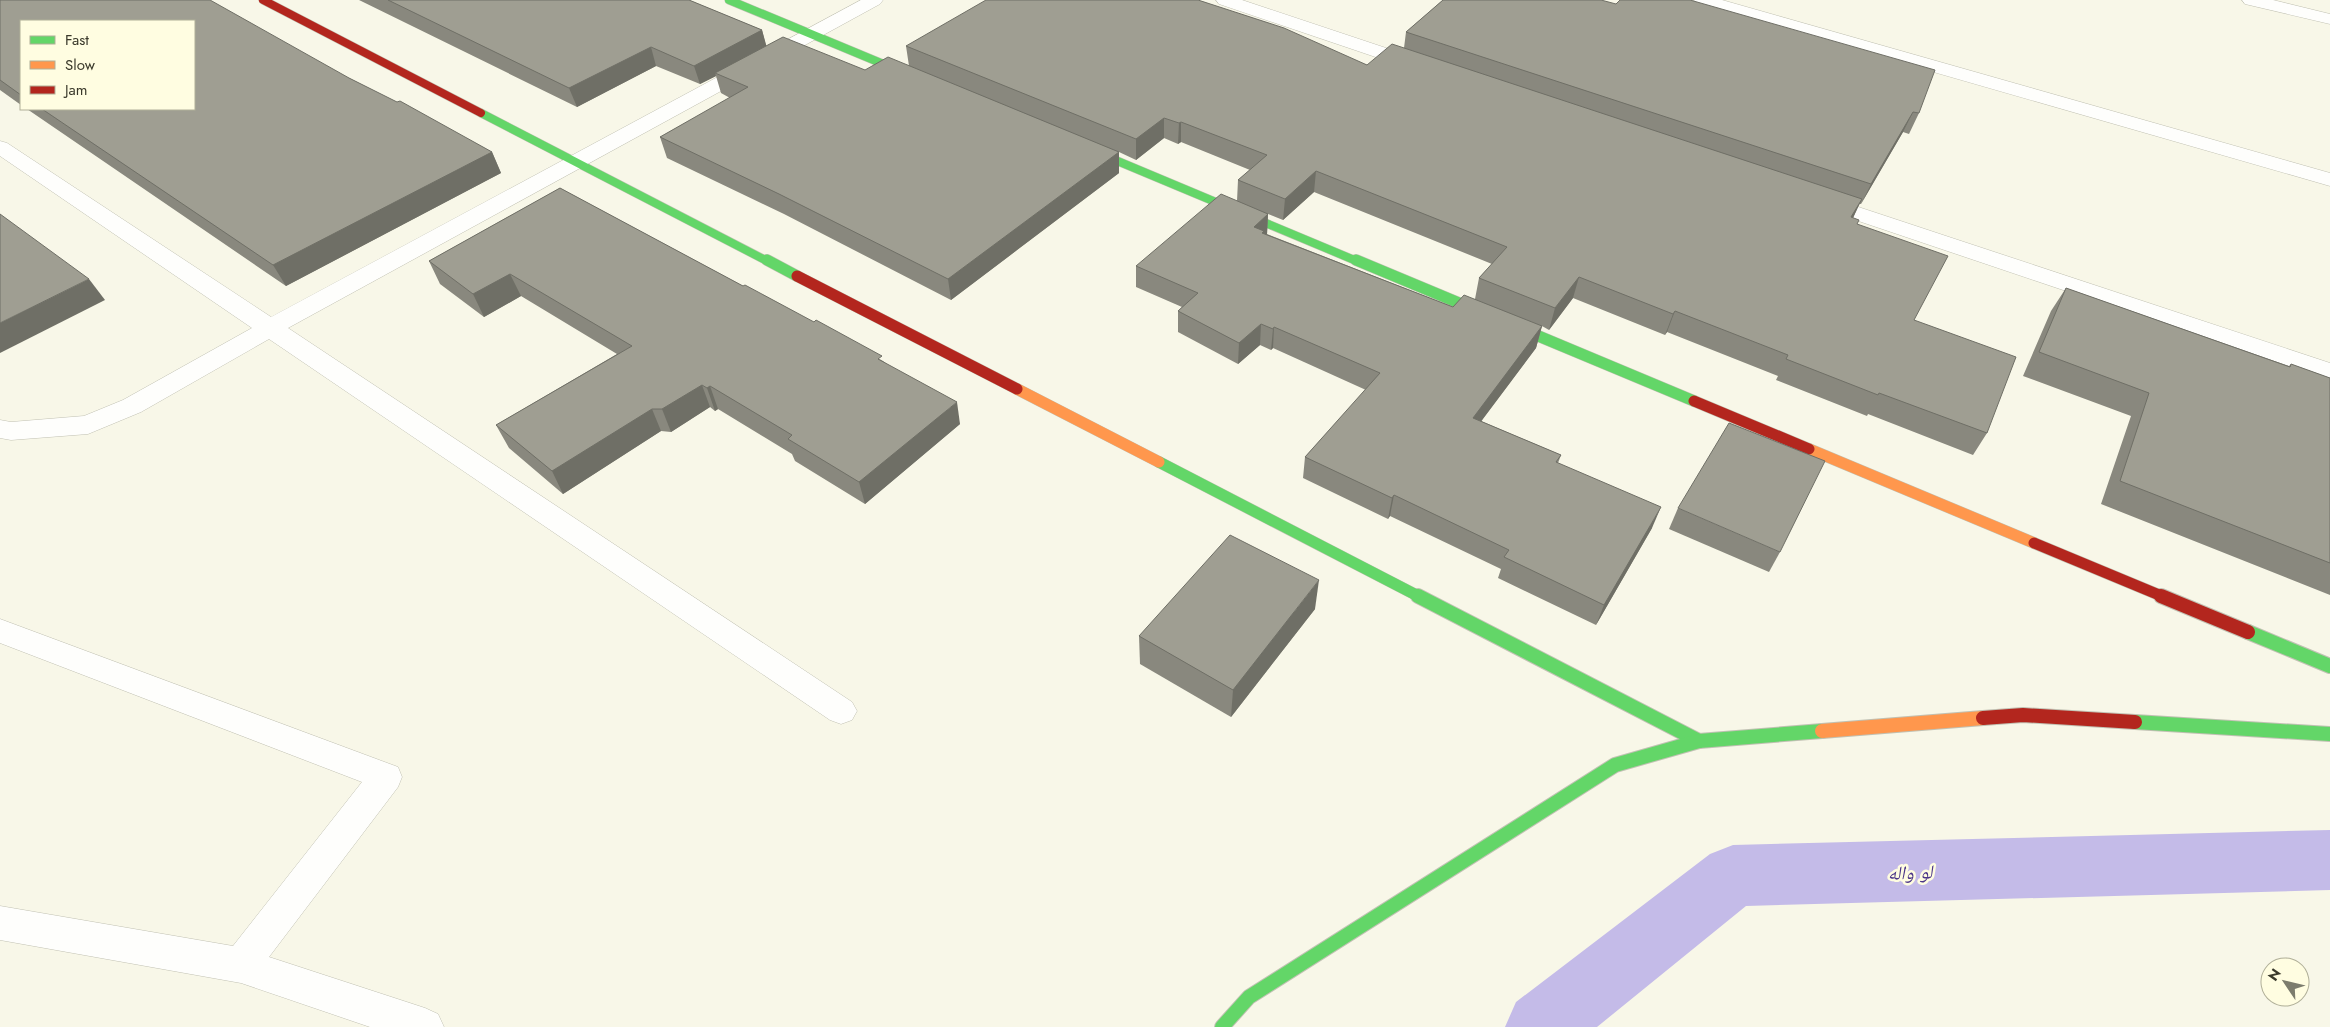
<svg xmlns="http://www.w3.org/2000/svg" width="2330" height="1027" font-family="Jost,'Noto Naskh Arabic',sans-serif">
<rect width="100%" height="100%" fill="#f8f7e8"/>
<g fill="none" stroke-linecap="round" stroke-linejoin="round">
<path fill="#c4bbe8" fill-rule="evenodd" d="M2330 830V890L1746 906 1597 1027H1505L1516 1002 1710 854 1733 845Z"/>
<defs>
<g id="street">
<path d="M861 0H883L880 4 288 328 852 702 857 711 852 720 841 724 830 720 269 339 141 412 88 434 11 440 0 438V420L11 422 84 416 123 400 252 328 0 156V141L7 143 271 317Z"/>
<path d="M1216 0H1242L1425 61 1427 65 1425 69 1418 71 1411 69 1219 4Z"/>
<path d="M1694 0H1722L2330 173V186L1697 4Z"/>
<path d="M2242 0H2273L2330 14V24L2245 4Z"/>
<path d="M1819 194 2330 363V380L1811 205 1808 200 1811 195Z"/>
<path d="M0 619 398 767 402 777 398 787 269 957 425 1008 438 1014 444 1027H370L241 983 0 940V906L233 946 362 782 0 643Z"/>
</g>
<g id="fast-far2">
<path d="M729 0 912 76"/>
<path d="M481 113 769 262"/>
<path d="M1084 147 1359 262"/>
</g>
<g id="fast-far1">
<path d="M767 260 797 276"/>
<path d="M1356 260 1694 401"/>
<path d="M1159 462 1420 597"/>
</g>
<g id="fast">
<path d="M1418 596 1699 741"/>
<path d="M2248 632 2330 666"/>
<path d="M2135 722 2330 734"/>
<path d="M1222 1027 1249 997 1615 765 1699 741 1822 731"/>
</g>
<g id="slow-far1">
<path d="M1017 389 1159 462"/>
<path d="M1809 449 2034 543"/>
</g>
<path id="slow" d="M1822 731 1983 718"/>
<path id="jam-far2" d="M263 0 481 113"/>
<g id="jam-far1">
<path d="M797 276 1017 389"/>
<path d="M1694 401 1809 449"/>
<path d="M2034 543 2164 597"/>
</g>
<g id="jam">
<path d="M2161 596 2248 632"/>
<path d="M1983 718 2023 715 2135 722"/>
</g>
</defs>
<use href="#street" stroke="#c1c1b3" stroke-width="1"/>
<use href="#fast-far2" stroke="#c1c1b3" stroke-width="9"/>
<use href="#fast-far1" stroke="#c1c1b3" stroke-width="12"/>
<use href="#fast" stroke="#c1c1b3" stroke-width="16"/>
<use href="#slow-far1" stroke="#c1c1b3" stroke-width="12"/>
<use href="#slow" stroke="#c1c1b3" stroke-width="16"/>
<use href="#jam-far2" stroke="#c1c1b3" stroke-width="9"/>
<use href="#jam-far1" stroke="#c1c1b3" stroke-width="12"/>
<use href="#jam" stroke="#c1c1b3" stroke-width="16"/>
<use href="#street" fill="#fefefc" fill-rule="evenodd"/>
<use href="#fast-far2" stroke="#63d668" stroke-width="8"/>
<use href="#fast-far1" stroke="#63d668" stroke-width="11"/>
<use href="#fast" stroke="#63d668" stroke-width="14"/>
<use href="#slow-far1" stroke="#ff974d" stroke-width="11"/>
<use href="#slow" stroke="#ff974d" stroke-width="14"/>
<use href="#jam-far2" stroke="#b3261e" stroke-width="8"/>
<use href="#jam-far1" stroke="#b3261e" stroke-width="11"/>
<use href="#jam" stroke="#b3261e" stroke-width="14"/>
</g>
<g fill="#89887e" fill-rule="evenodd">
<path d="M0 0 349 78 492 152 501 173 286 286 27 109H194L21 21V105L0 90Z"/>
<path d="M359 0H689L762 30 766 46 865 70 909 66 906 46 1201 1 1367 65 1404 48 1406 32 1443 0 1919 113 1909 134 1903 132 1861 204H1859L1853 218 1914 320 1987 433 1973 455 1868 414 1867 416 1776 380 1778 376 1667 332 1665 335 1573 298 1549 330 1542 326 1536 348 1481 421 1561 455 1558 463 1652 528 1596 625 1498 578 1501 569 1390 516 1388 519 1303 478 1305 457 1366 390 1273 348 1271 350 1260 345 1238 364 1178 332V311L1182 307 1136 287V266L1237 201 1238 180 1250 170 1181 142 1178 144 1164 138 1136 160 1119 152V173L951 300 784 214 667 158 660 137 730 98 721 93 716 76 700 84 656 66 577 107ZM1314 192 1492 264 1479 278 1475 299 1453 307 1267 234 1268 214 1283 220Z"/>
<path d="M560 188 883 361 960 424 865 504 795 461 792 454 718 409 715 411 710 407 671 432 661 431 563 494 509 448 496 425 617 354 521 296 484 317 440 284 429 261Z"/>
<path d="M2066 288 2289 366 2291 364 2330 378V595L2101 504 2131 416 2023 376 2051 311Z"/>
<path d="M1678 508 1780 552 1769 572 1669 529Z"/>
<path d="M1315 609 1231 717 1140 664 1139 636Z"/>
</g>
<g fill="#6f6f66">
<path d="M762 30 767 48 715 73 716 76 700 84 694 66Z"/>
<path d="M651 47 656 66 577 107 569 88Z"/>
<path d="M1913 112 1903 132 1861 204 1871 184Z"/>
<path d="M1164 118V138L1136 160V139Z"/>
<path d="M1181 122V142L1178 144 1179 123Z"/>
<path d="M492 152 501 173 286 286 273 265Z"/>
<path d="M1119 152V173L951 300 948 279Z"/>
<path d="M1316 171 1314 192 1283 220 1285 199Z"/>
<path d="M1862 199 1852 220 1851 217Z"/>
<path d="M1268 214 1267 234 1263 252 1254 227Z"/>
<path d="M510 274 521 296 484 317 473 294Z"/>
<path d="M1579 277 1573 298 1549 330 1555 308Z"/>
<path d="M89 279 105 300 0 353V323Z"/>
<path d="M1675 311 1667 332 1665 335 1673 314Z"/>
<path d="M1261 324 1260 345 1238 364 1239 343Z"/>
<path d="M1542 326 1536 348 1468 439 1473 418Z"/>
<path d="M1274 327 1273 348 1271 350 1273 329Z"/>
<path d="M702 385 710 407 671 432 662 409Z"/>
<path d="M710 386 718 409 715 411 707 388Z"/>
<path d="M957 402 960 424 865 504 859 482Z"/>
<path d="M652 409 661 431 563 494 552 471Z"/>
<path d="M1394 495 1390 516 1388 519 1392 498Z"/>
<path d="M1661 507 1652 528 1596 625 1604 605Z"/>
<path d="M1319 580 1315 609 1231 717 1233 690Z"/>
</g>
<g fill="#9f9e92" stroke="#6f6f66">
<path d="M0 0H210L349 78 397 102 400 101 492 152 273 265 42 109H194V21H21V95L0 80Z"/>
<path d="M388 0H689L762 30 694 66 651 47 569 88Z"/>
<path d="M986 0H1198L1284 28 1367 65 1392 44 1862 199 1851 217 1859 220 1857 224 1948 256 1914 320 2016 357 1987 433 1879 393 1878 395 1786 359 1788 355 1675 311 1673 314 1579 277 1555 308 1479 278 1507 247 1316 171 1285 199 1238 180 1267 155 1181 122 1179 123 1164 118 1136 139 906 46Z"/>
<path d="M1443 0H1601L1616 4 1620 0H1690L1935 70 1919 113 1913 112 1871 184 1406 32Z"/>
<path d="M783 37 865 70 888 57 1119 152 948 279 779 194 660 137 748 87 715 73Z"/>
<path d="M560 188 743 286 745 285 814 322 816 320 882 356 878 359 957 402 859 482 788 439 792 435 710 386 707 388 702 385 662 409H652L552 471 496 425 632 346 510 274 473 294 429 261Z"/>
<path d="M1221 194 1268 214 1254 227 1264 231 1262 233 1453 307 1464 295 1542 326 1473 418 1561 455 1556 462 1661 507 1604 605 1504 557 1509 550 1394 495 1392 498 1305 457 1380 373 1274 327 1273 329 1261 324 1239 343 1178 311 1198 293 1136 266Z"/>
<path d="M0 214 89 279 0 323Z"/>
<path d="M2066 288 2290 367 2291 364 2330 378V563L2120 481 2149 393 2039 352Z"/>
<path d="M1729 423 1825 461 1780 552 1678 508Z"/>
<path d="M1230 535 1319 580 1233 690 1139 636Z"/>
</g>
<g text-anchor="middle" stroke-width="5" stroke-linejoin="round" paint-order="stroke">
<g font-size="19" font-style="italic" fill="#4b3588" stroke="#fffde1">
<text transform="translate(1910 872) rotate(-2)" y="7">لو واله</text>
</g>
</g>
<rect x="20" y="20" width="175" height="90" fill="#fffde1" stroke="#b0af98"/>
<rect x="30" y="36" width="25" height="8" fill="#63d668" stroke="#b0af98"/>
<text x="65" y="45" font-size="15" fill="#3a392b">Fast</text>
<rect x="30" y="61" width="25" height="8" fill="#ff974d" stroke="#b0af98"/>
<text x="65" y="70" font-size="15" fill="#3a392b">Slow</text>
<rect x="30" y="86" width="25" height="8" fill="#b3261e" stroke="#b0af98"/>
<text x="65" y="95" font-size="15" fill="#3a392b">Jam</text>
<g transform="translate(2285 982) rotate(305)"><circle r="24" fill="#fffde1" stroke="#b0af98"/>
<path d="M0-4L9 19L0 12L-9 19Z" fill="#7c7c6d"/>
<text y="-8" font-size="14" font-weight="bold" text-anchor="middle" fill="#3a392b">N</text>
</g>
</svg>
